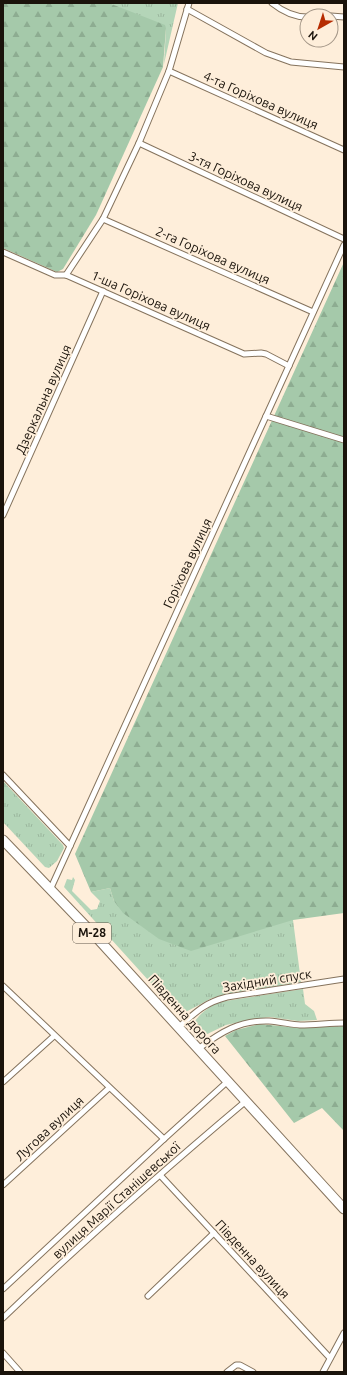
<svg xmlns="http://www.w3.org/2000/svg" width="347" height="1375" font-family="Ubuntu,sans-serif">
<defs>
<pattern id="grass-tufts" width="24" height="20" patternUnits="userSpaceOnUse"><rect width="24" height="20" fill="#b4d5b8"/><path d="M3 7l-1-3M5 7V3M7 7l1-3M15 17l-1-3M17 17v-4M19 17l1-3" fill="none" stroke="#9ab69d"/></pattern>
<pattern id="forest-firs" width="22" height="20" patternUnits="userSpaceOnUse"><rect width="22" height="20" fill="#a5c9aa"/><path d="M5 1l3.5 6h-7zM16 11l3.5 6h-7z" fill="#8dac91"/></pattern>
</defs>
<rect width="100%" height="100%" fill="#feeeda"/>
<g fill="url(#grass-tufts)">
<path d="M109 3H178L164 64 166 28Z"/>
<path d="M3 781 63 845 64 848 57 861 49 868 45 867 3 822Z"/>
<path d="M73 877 75 880 72 891 91 910 97 909 100 901 91 892 110 888 114 901 293 920 301 982 212 998 182 1014 177 1012 64 887 67 879 72 880Z"/>
<path d="M303 989 305 1004 314 1011 317 1020 298 1021 270 1017 253 1019 226 1025 203 1036 198 1034 192 1029 191 1026C199 1015 206 1008 219 1002Z"/>
</g>
<g fill="url(#forest-firs)">
<path d="M3 3H109L165 25 166 28 163 67 96 215 63 269 57 272 3 248Z"/>
<path d="M344 262V913L293 920 191 951 159 939 123 913 114 901 110 888 91 892 75 854Z"/>
<path d="M260 1024 300 1028 344 1026V1131L322 1108 294 1123 225 1036 236 1030Z"/>
</g>
<g fill="none" stroke-linecap="round" stroke-linejoin="round">
<defs>
<g id="street">
<path d="M272 3C282 11 293 17 307 17"/>
<path d="M187 9 266 53 291 62 344 67"/>
<path d="M331 16 344 17"/>
<path d="M169 71 344 150"/>
<path d="M139 143 344 239"/>
<path d="M103 219 313 312"/>
<path d="M3 252 55 275H66L244 354 261 353 266 354 289 366"/>
<path d="M66 275 103 219 139 143 169 71 189 3"/>
<path d="M266 416 344 440"/>
<path d="M3 515 103 291"/>
<path d="M3 775 70 846"/>
<path d="M50 890 344 245"/>
<path d="M3 986 164 1139"/>
<path d="M179 1027C196 1012 204 1003 227 997L344 979"/>
<path d="M198 1049C221 1032 240 1020 269 1021 280 1022 290 1024 300 1025 315 1025 330 1023 344 1023"/>
<path d="M3 1082 54 1036"/>
<path d="M160 1175 330 1358"/>
<path d="M3 1185 109 1088"/>
<path d="M3 1289 164 1139 228 1081"/>
<path d="M148 1296 214 1233"/>
<path d="M3 1318C81 1243 163 1171 246 1101"/>
<path d="M3 1353 20 1372"/>
<path d="M227 1372 236 1365H240L253 1372"/>
<path d="M323 1372 344 1333"/>
</g>
<path id="highway" d="M3 840 99 940 344 1209"/>
</defs>
<use href="#street" stroke="#85735d" stroke-width="7"/>
<use href="#highway" stroke="#85735d" stroke-width="11"/>
<use href="#street" stroke="#fff" stroke-width="5"/>
<use href="#highway" stroke="#fff" stroke-width="9"/>
</g>
<g text-anchor="middle" stroke-width="3.5" stroke-linejoin="round" paint-order="stroke">
<rect fill="#feeeda" stroke="#5e5549" stroke-width="1" x="73" y="923" width="38" height="20" rx="3"/>
<g font-size="12" font-weight="bold" fill="#1a130b">
<text x="92" y="937">М-28</text>
</g>
<g font-size="13" fill="#1a130b" stroke="#feeeda">
<text transform="translate(261 100) rotate(24)" y="5">4-та Горіхова вулиця</text>
<text transform="translate(246 181) rotate(25)" y="5">3-тя Горіхова вулиця</text>
<text transform="translate(213 255) rotate(24)" y="5">2-га Горіхова вулиця</text>
<text transform="translate(151 300) rotate(24)" y="5">1-ша Горіхова вулиця</text>
<text transform="translate(43 399) rotate(-66)" y="5">Дзеркальна вулиця</text>
<text transform="translate(187 563) rotate(-65)" y="5">Горіхова вулиця</text>
<text transform="translate(267 980) rotate(-9)" y="5">Західний спуск</text>
<text transform="translate(185 1014) rotate(48)" y="5">Південна дорога</text>
<text transform="translate(49 1128) rotate(-43)" y="5">Лугова вулиця</text>
<text transform="translate(116 1200) rotate(-42)" y="5">вулиця Марії Станішевської</text>
<text transform="translate(253 1259) rotate(47)" y="5">Південна вулиця</text>
</g>
</g>
<rect width="347" height="1375" fill="none" stroke="#1a130b" stroke-width="8"/>
<g transform="translate(319 28) rotate(219)"><circle r="19" fill="#feeeda" stroke="#a39687"/>
<path d="M0-3L7 15L0 10L-7 15Z" fill="#b62c01"/>
<text y="-6" font-size="11" font-weight="bold" text-anchor="middle" fill="#1a130b">N</text>
</g>
</svg>
